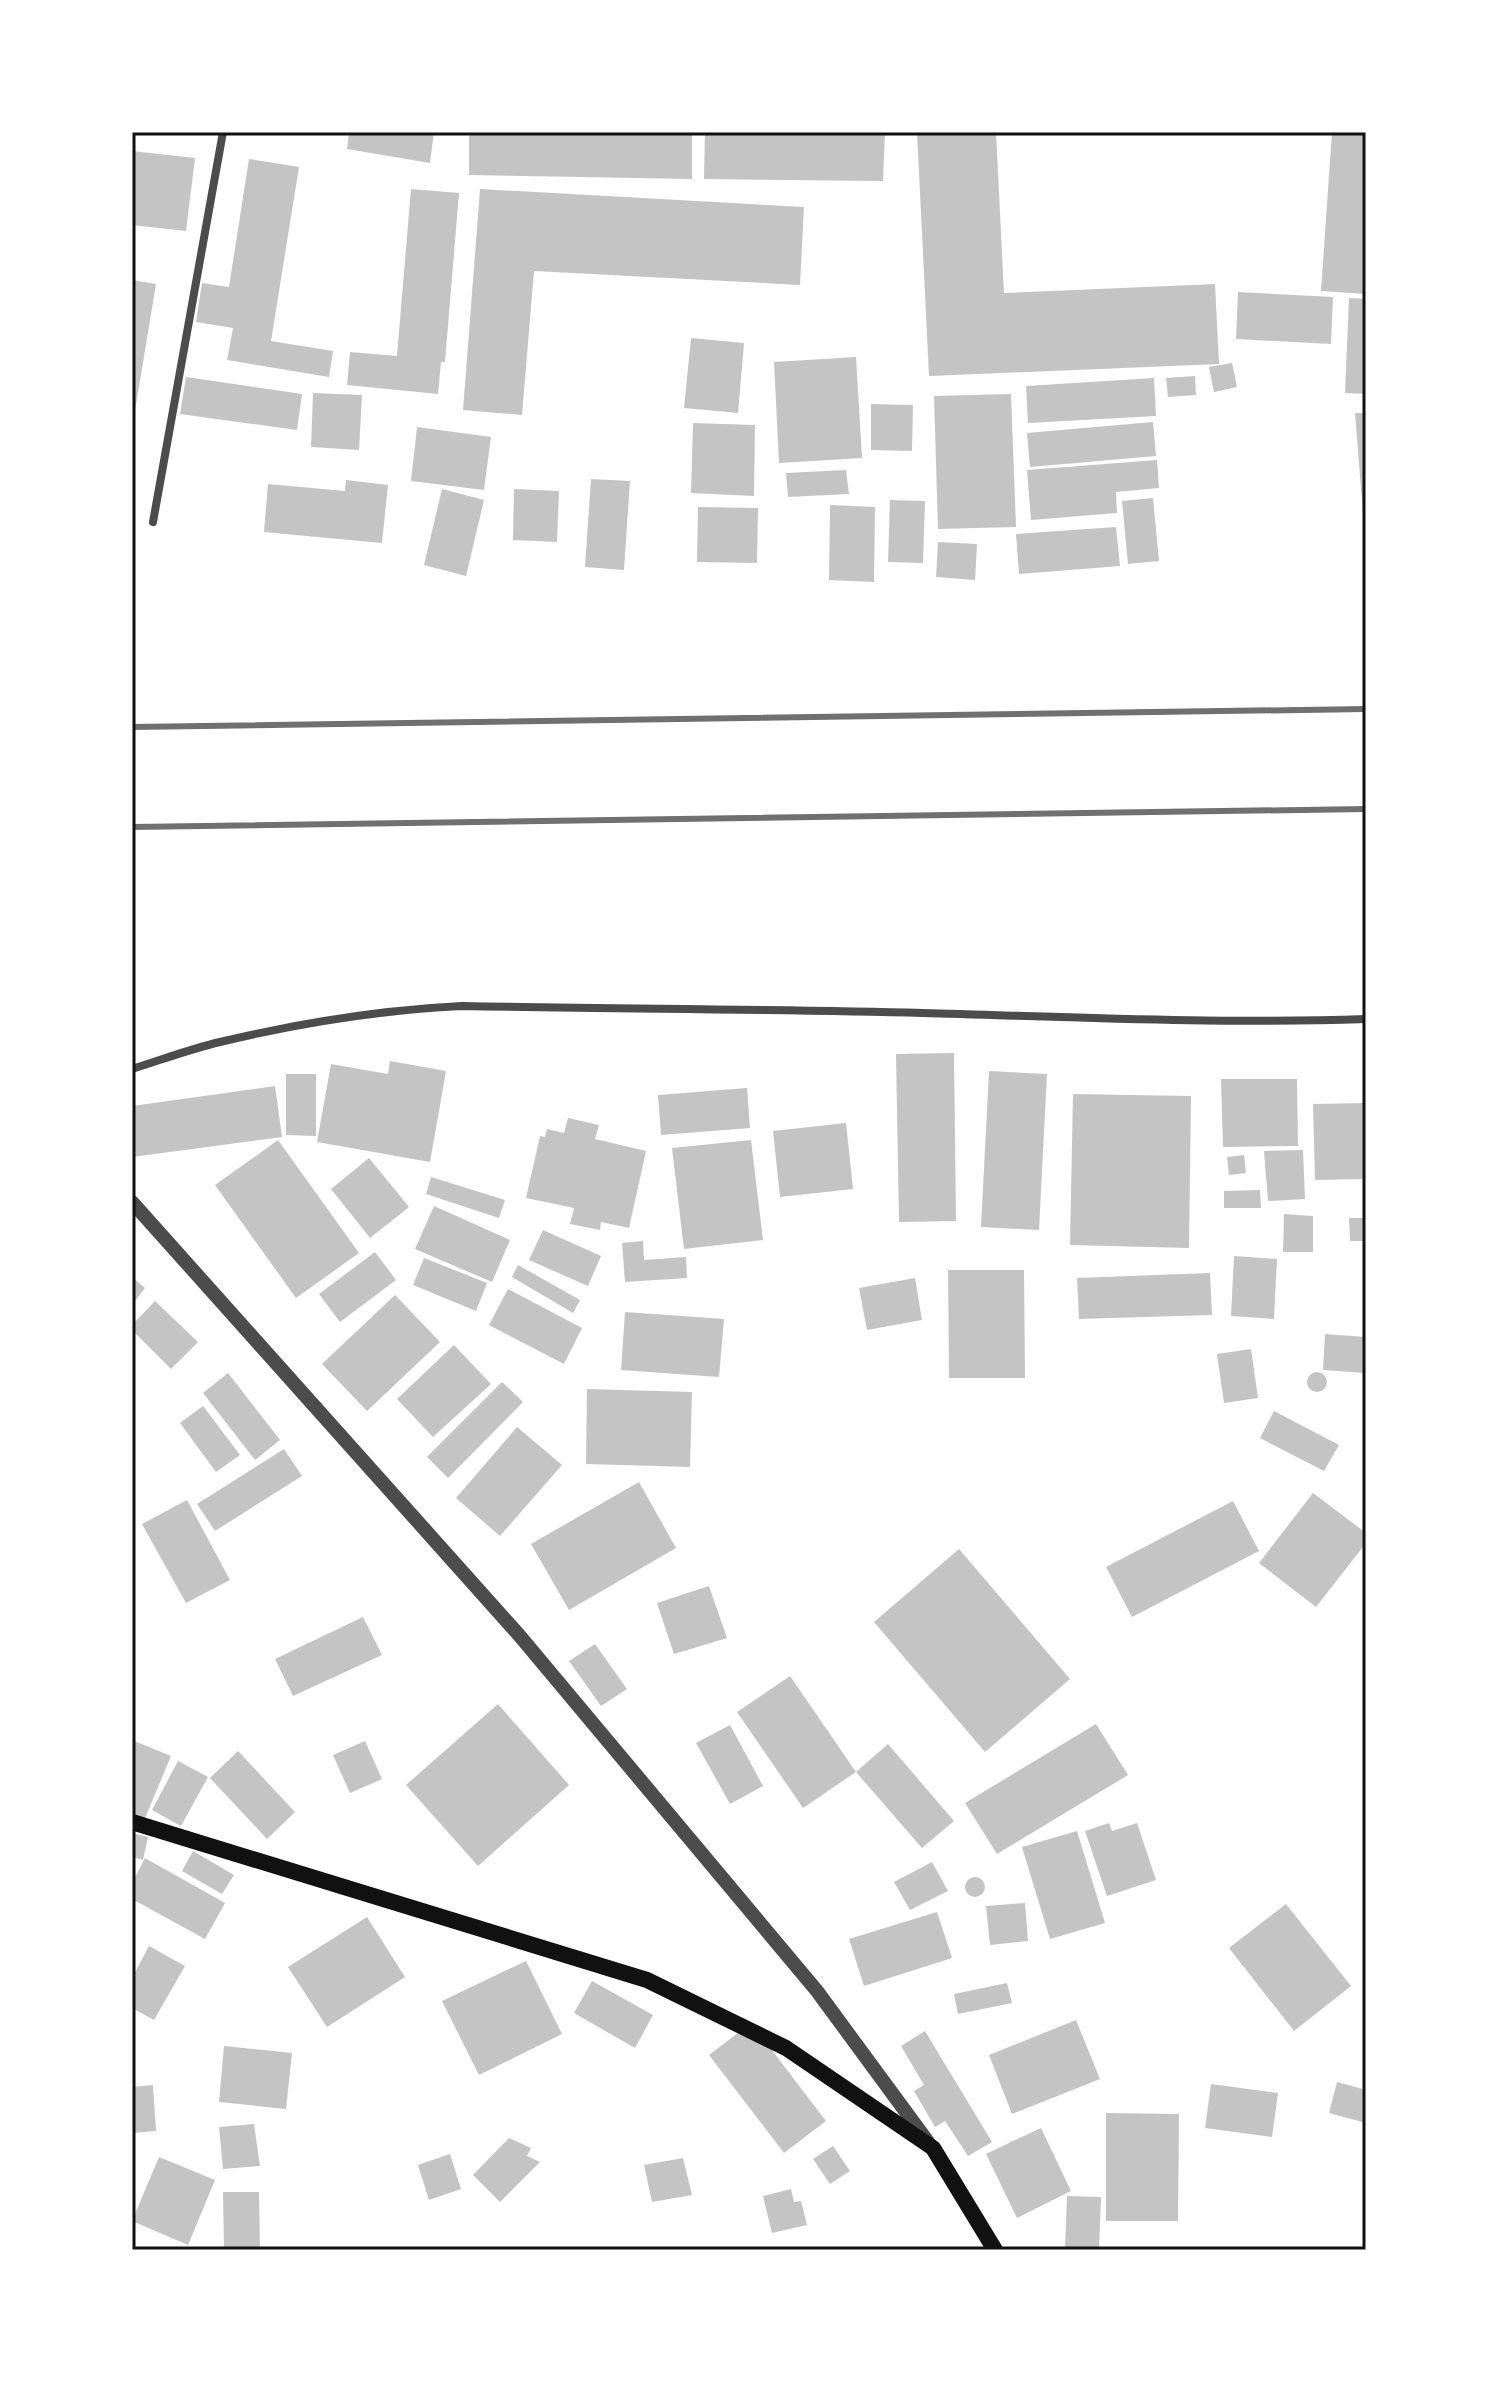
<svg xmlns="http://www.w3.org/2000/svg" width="1498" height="2382" font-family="Ubuntu,sans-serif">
<rect width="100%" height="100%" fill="#fff"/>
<g fill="#c4c4c4">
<path d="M349 132H434L430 163 347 149Z"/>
<path d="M469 132H692V179L469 175Z"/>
<path d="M705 132H885L883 181 704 179Z"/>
<path d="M917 132H996L1004 293 1215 284 1219 364 929 376Z"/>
<path d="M1332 132H1366V294L1321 291Z"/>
<path d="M132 151 195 158 186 231 132 225Z"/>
<path d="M249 159 299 167 271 341 333 351 329 377 227 360 233 328 196 322 202 283 229 287Z"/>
<path d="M411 189 459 193 445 362H441L438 394 347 385 350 352 397 356Z"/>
<path d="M480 189 804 207 800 285 534 271 522 415 463 410Z"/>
<path d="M132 280 156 284 134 417H132Z"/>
<path d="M1238 292 1333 297 1331 344 1236 339Z"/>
<path d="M1349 298 1366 299V394L1345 393Z"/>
<path d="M691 338 744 343 738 413 684 408Z"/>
<path d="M856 357 862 458 779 463 774 362Z"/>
<path d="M1232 363 1237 387 1214 392 1209 367Z"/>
<path d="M1195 376 1196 395 1168 397 1166 378Z"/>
<path d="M186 377 302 394 297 430 180 414Z"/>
<path d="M1154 378 1156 416 1028 423 1026 386Z"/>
<path d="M313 393 362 395 359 450 311 447Z"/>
<path d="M1011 394 1016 527 938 529 934 396Z"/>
<path d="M871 404 913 405 912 451 871 450Z"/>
<path d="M1355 413H1366V527H1364Z"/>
<path d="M1153 422 1156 456 1030 467 1027 433Z"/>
<path d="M693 423 755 425 754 496 691 493Z"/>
<path d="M417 427 491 437 484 490 411 481Z"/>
<path d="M1157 460 1159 488 1116 492 1117 513 1031 520 1027 470Z"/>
<path d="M846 470 849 494 788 497 786 473Z"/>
<path d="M591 479 630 481 624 570 585 567Z"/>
<path d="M346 480 388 485 382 543 264 532 268 484 345 491Z"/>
<path d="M442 489 484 500 466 576 424 565Z"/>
<path d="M514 489 559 491 557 542 513 540Z"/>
<path d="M1153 498 1159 561 1128 564 1122 501Z"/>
<path d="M890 500 925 501 923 563 888 562Z"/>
<path d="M830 505 875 507 874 582 829 580Z"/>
<path d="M698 507 758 508 757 563 697 562Z"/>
<path d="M1116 527 1120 566 1019 574 1016 534Z"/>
<path d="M938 542 977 544 975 580 936 577Z"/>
<path d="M954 1053 956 1221 899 1222 896 1054Z"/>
<path d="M390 1061 446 1071 430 1162 317 1142 331 1064 388 1074Z"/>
<path d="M989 1071 1047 1074 1039 1230 981 1227Z"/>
<path d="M286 1074H316V1136L286 1135Z"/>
<path d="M1221 1079H1297L1298 1146 1223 1147Z"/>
<path d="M275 1086 282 1137 132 1157V1106Z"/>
<path d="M747 1088 750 1128 661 1135 658 1095Z"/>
<path d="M1073 1094 1191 1096 1189 1248 1070 1245Z"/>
<path d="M1366 1103V1179L1315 1180 1313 1104Z"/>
<path d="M568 1118 599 1125 595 1139 646 1151 629 1228 601 1222 600 1230 570 1224 574 1208 526 1198 540 1136 545 1137 547 1129 564 1133Z"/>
<path d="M846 1123 853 1189 780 1197 773 1131Z"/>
<path d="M278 1140 359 1253 296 1298 215 1185Z"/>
<path d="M751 1140 763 1240 684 1249 672 1148Z"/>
<path d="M1303 1150 1305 1199 1268 1201 1264 1151Z"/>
<path d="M1244 1155 1246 1173 1229 1175 1227 1157Z"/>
<path d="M369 1158 409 1207 370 1238 331 1189Z"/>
<path d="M431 1177 505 1200 499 1218 426 1194Z"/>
<path d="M1260 1190 1261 1208H1224V1191Z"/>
<path d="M434 1206 510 1240 492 1282 415 1249Z"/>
<path d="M1284 1214 1313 1216V1252H1283Z"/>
<path d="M1349 1218H1366V1241H1350Z"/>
<path d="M543 1230 601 1256 588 1286 529 1260Z"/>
<path d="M643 1241 644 1260 686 1257 687 1278 625 1282 622 1243Z"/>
<path d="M375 1252 396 1280 340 1322 319 1294Z"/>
<path d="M1234 1256 1277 1259 1274 1319 1231 1316Z"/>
<path d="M424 1258 487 1283 476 1311 413 1285Z"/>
<path d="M518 1265 580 1300 573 1313 512 1277Z"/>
<path d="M948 1270H1024L1025 1378H949Z"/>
<path d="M1210 1273 1212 1315 1079 1319 1077 1278Z"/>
<path d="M132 1277 145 1288 132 1305Z"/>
<path d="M915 1278 922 1320 867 1330 859 1288Z"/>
<path d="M508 1289 582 1328 564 1364 489 1325Z"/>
<path d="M395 1295 440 1342 367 1411 322 1364Z"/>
<path d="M155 1301 198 1342 171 1369 132 1330V1325Z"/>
<path d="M625 1312 724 1319 719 1377 621 1370Z"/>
<path d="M1325 1334 1366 1337V1373L1323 1370Z"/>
<path d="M454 1345 491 1384 433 1437 397 1399Z"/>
<path d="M1251 1349 1258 1398 1224 1403 1217 1354Z"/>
<circle cx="1317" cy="1382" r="10"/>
<path d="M228 1373 280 1440 255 1460 203 1393Z"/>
<path d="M502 1382 523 1402 448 1478 427 1457Z"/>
<path d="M587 1389 692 1392 690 1467 586 1464Z"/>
<path d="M203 1406 240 1455 216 1472 180 1423Z"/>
<path d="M1274 1411 1339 1445 1324 1471 1260 1438Z"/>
<path d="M517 1427 562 1465 500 1536 456 1498Z"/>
<path d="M284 1449 302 1476 215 1531 197 1504Z"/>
<path d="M639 1482 676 1548 569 1610 531 1544Z"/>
<path d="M1313 1493 1366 1533V1543L1316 1607 1259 1563Z"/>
<path d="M187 1500 230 1580 186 1603 142 1524Z"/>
<path d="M1233 1501 1259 1551 1132 1617 1106 1567Z"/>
<path d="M959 1549 1070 1679 985 1752 874 1622Z"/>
<path d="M709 1586 727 1638 674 1654 657 1603Z"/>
<path d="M363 1617 382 1655 293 1696 275 1659Z"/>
<path d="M595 1644 627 1689 601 1706 569 1661Z"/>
<path d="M790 1676 856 1772 803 1808 737 1712Z"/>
<path d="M498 1704 569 1785 478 1866 406 1785Z"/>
<path d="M1096 1724 1128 1775 997 1854 965 1803Z"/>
<path d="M730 1725 763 1786 730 1804 696 1743Z"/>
<path d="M132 1740 171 1756 143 1823 132 1819Z"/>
<path d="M365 1741 382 1779 350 1793 333 1755Z"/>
<path d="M888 1744 954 1821 922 1848 856 1772Z"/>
<path d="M238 1751 295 1812 267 1839 210 1778Z"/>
<path d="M178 1761 208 1777 181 1826 152 1810Z"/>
<path d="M1109 1823 1112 1831 1137 1823 1156 1880 1107 1896 1085 1831Z"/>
<path d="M1077 1831 1105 1923 1050 1939 1022 1847Z"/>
<path d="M132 1833 148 1837 143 1860 132 1857Z"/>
<path d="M193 1851 234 1875 222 1894 182 1871Z"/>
<path d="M145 1858 225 1903 205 1939 132 1899V1883Z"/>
<path d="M932 1862 948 1891 910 1910 894 1882Z"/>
<circle cx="975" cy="1887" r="10"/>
<path d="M1025 1903 1028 1941 990 1945 986 1906Z"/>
<path d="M1286 1904 1351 1986 1294 2031 1229 1948Z"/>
<path d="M937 1912 952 1958 864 1986 849 1939Z"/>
<path d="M367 1917 405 1977 327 2027 288 1967Z"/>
<path d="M149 1946 185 1966 154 2020 132 2008V1978Z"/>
<path d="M526 1961 562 2034 479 2075 442 2001Z"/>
<path d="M592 1981 653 2015 635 2048 574 2013Z"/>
<path d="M1007 1983 1012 2003 958 2014 954 1994Z"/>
<path d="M1076 2020 1100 2079 1012 2114 989 2055Z"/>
<path d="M751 2023 826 2121 784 2153 709 2055Z"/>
<path d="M925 2031 992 2142 968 2156 945 2121 935 2127 914 2091 924 2085 901 2046Z"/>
<path d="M224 2046 292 2053 286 2109 219 2102Z"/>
<path d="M1337 2082 1366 2090V2123L1329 2113Z"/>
<path d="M1211 2084 1278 2093 1272 2137 1205 2128Z"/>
<path d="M153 2085 156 2131 132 2133V2087Z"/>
<path d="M1106 2113 1179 2114 1178 2221H1106Z"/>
<path d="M254 2124 260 2166 223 2169 219 2127Z"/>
<path d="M1041 2128 1071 2191 1017 2218 986 2154Z"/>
<path d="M509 2138 531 2148 527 2156 540 2162 500 2202 473 2175Z"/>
<path d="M833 2146 850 2171 830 2184 813 2159Z"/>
<path d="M450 2154 461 2189 429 2200 418 2165Z"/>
<path d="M159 2157 215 2180 188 2245 132 2221Z"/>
<path d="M683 2158 692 2195 652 2202 644 2165Z"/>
<path d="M791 2189 794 2202 801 2201 807 2225 772 2233 763 2196Z"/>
<path d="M223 2192H259L260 2250H224Z"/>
<path d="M1067 2196 1101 2197 1099 2250H1065Z"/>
</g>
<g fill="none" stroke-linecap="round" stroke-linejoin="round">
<g stroke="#4c4c4c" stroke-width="8">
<path d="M153 522 223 132"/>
<path d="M132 1069C161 1060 190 1049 220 1042 299 1023 381 1010 462 1006 616 1009 770 1009 923 1013 1071 1017 1218 1024 1366 1019"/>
</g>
<path stroke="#4c4c4c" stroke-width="14" d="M132 1202 519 1635 817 1991 928 2142"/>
<path stroke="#111" stroke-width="16" d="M132 1822 647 1980 786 2048 933 2148 995 2250"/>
<g stroke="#707070" stroke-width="6">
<path d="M132 727 1366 709"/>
<path d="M132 827 1366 809"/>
</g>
</g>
<rect width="1498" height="2382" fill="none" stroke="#ffffff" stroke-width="268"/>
<rect x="134" y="134" width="1230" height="2114" fill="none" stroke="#111" stroke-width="3"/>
</svg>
